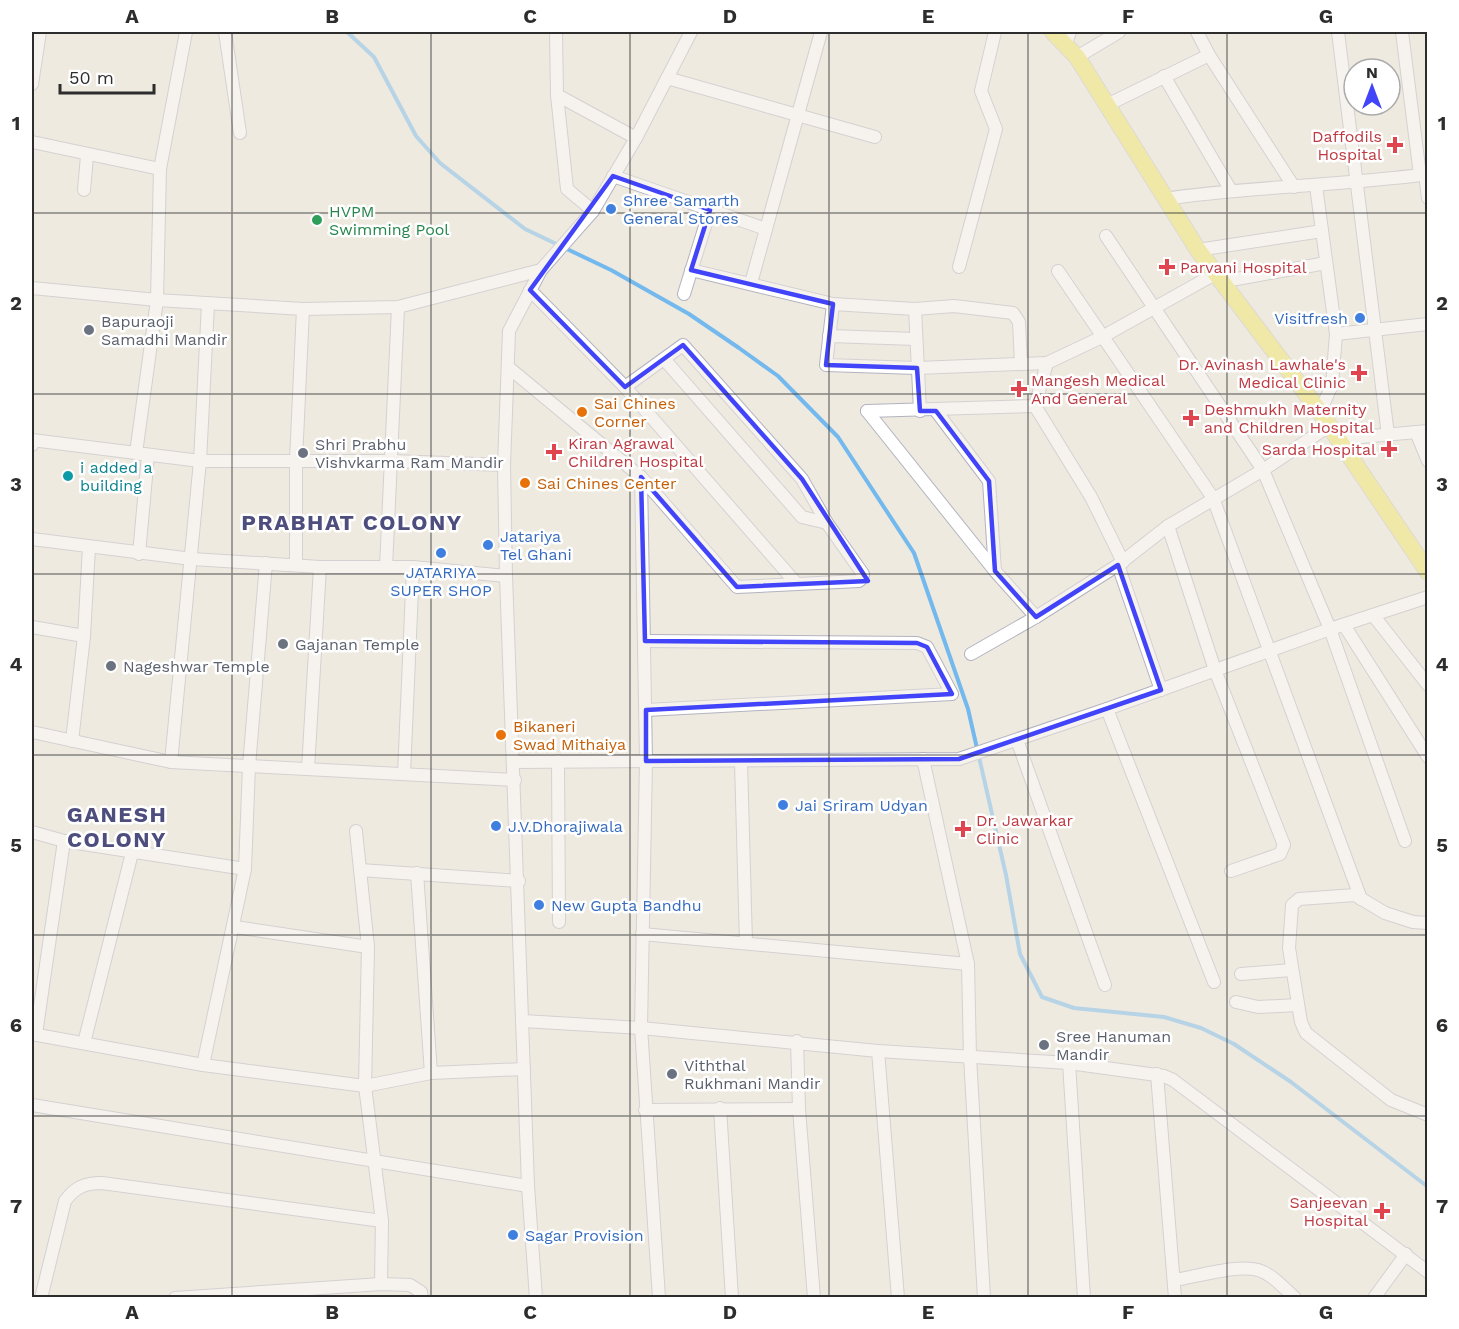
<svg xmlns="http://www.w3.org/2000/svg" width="1459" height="1329" font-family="'Work Sans',sans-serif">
<rect width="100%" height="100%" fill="#eeeae0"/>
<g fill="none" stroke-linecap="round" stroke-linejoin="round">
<path stroke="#74b9ee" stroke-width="4" d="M347 32 374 57 416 136 440 163 525 229 611 270 689 314 739 348 778 376 838 437 914 553 968 709 1006 875 1020 954 1042 997 1074 1008 1164 1017 1201 1028 1234 1044 1291 1082 1428 1187"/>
<defs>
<g id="minor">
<path d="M225 32 240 133"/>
<path d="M556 32 557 95 567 189 593 211"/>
<path d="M1197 32 1209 55 1294 187"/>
<path d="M1338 32 1388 435"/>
<path d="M1402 32 1420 175"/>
<path d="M1066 43 1070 32"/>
<path d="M1077 57 1119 32"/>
<path d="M1164 76 1230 189"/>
<path d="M667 78 875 137"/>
<path d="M32 84 40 32"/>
<path d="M557 95 636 138"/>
<path d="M1107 105 1209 55"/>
<path d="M32 142 160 169"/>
<path d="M1425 174 1428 198"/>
<path d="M613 176 766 229"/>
<path d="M1316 186 1336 334 1332 385 1320 412"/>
<path d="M84 190 87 156"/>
<path d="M1164 199C1251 186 1340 186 1428 174"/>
<path d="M1106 236 1263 470 1330 629 1405 841"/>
<path d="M1198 250 1322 231"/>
<path d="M959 267 996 129 981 91 995 32"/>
<path d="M691 270 833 304 915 309 954 306 1013 313 1019 322 1021 364"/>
<path d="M1058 271 1213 498 1361 899"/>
<path d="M1220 282 1326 263"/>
<path d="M751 283 821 32"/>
<path d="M32 288 157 300 303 309 398 307 541 270"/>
<path d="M530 290 625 387 796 583"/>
<path d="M684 294 710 210"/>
<path d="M833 304 826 365 917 368 1047 363 1102 337 1215 274"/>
<path d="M915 309 920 411"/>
<path d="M1336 334 1428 324"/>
<path d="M829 336 916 339"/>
<path d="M664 359 802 517 827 523"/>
<path d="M508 367 641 477 737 587 859 581 862 578 863 574 827 523 802 479 683 345 625 387"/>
<path d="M1035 406 1091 497 1123 562"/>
<path d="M867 411 995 571 1036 617"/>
<path d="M867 411 1035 406 1047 363"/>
<path d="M936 411 989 481 995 571"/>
<path d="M1416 432 1428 461"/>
<path d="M1338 439 1428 431"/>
<path d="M32 445V440L200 461H391L504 465"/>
<path d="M641 477 646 761 641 1028 659 1298"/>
<path d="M1168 526 1215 670 1284 845 1280 854 1231 871"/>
<path d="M32 539 192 559 320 567H413L506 576"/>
<path d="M139 554 148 455 136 453 157 300 160 169 186 32"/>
<path d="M296 565V460L303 309"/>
<path d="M1118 565 1161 690"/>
<path d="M386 567 398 307"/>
<path d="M1373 615 1428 685"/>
<path d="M1344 625 1428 757"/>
<path d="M32 627 84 636"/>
<path d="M645 641 917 643 927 647 952 694 646 710"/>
<path d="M971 654 1036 617 1118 565 1168 526 1263 470 1329 426"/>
<path d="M1107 709 1214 982"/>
<path d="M32 732 171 762 515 780"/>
<path d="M1017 740 1105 985"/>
<path d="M72 741 84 636 89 547"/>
<path d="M923 759 968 964 970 1057 984 1298"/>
<path d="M558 761 559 922"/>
<path d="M171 762 200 461 208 304"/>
<path d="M514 762 959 759 1107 709 1330 629 1428 597"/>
<path d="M741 762 746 943"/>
<path d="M308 769 320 567"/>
<path d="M404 774 413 567"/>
<path d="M356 831 368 947 365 1086 382 1221 381 1284"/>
<path d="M32 832 64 841 245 869"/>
<path d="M360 870 519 881"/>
<path d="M417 873 431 1073"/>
<path d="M1428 923 1413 922 1385 913 1355 895 1299 899 1292 905 1289 948 1301 1022 1306 1033 1391 1100 1428 1115"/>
<path d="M235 927 368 947"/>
<path d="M642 934 968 964"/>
<path d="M1241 974 1291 970"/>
<path d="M1236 1002 1258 1007 1298 1005"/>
<path d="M523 1021 641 1028 878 1051 1069 1063 1164 1076 1173 1080 1428 1272"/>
<path d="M32 1034 203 1065 365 1086 431 1073 524 1069"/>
<path d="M36 1034 64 841"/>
<path d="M797 1041 799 1109 814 1298"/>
<path d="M84 1043 133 849"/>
<path d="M878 1051 898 1298"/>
<path d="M1069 1063 1084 1298"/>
<path d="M203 1065 245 869 249 766 266 563"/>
<path d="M1157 1074 1175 1298"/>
<path d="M32 1105 528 1186"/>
<path d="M720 1108 732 1298"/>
<path d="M645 1110 799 1109"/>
<path d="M1174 1280C1196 1277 1237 1264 1258 1270 1272 1274 1284 1288 1295 1298"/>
<path d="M41 1298 65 1201C75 1187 85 1183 102 1183L382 1221"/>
<path d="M175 1298 381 1284 410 1285 421 1292 422 1298"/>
<path d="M536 1298 528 1186 506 576 504 465 509 331 541 270 593 211 636 138 691 32"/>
<path d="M1374 1298 1406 1254"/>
</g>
<path id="major" d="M1053 32 1077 57 1198 250 1320 412 1428 572"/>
</defs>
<use href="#minor" stroke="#b3b3c0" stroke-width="14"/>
<use href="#major" stroke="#c8c8c8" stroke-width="18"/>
<use href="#minor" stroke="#fff" stroke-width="12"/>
<use href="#major" stroke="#f0e762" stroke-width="16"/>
</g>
<path d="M0 0H1459V1329H0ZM613 176 710 210 691 270 833 304 826 365 917 368 920 411H936L989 481 995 571 1036 617 1118 565 1161 690 959 759 646 761V710L952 694 927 647 917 643 645 641 641 477 737 587 868 581 802 479 683 345 625 387 530 290Z" fill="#eeeae0" fill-opacity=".55" fill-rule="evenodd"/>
<path fill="none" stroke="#4244f9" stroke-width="4.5" stroke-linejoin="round" d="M613 176 710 210 691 270 833 304 826 365 917 368 920 411H936L989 481 995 571 1036 617 1118 565 1161 690 959 759 646 761V710L952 694 927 647 917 643 645 641 641 477 737 587 868 581 802 479 683 345 625 387 530 290Z"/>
<path fill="none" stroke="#2d2d2d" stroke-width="1.5" stroke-opacity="0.55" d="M232 32V1298M431 32V1298M630 32V1298M829 32V1298M1028 32V1298M1227 32V1298M32 213H1428M32 394H1428M32 574H1428M32 755H1428M32 935H1428M32 1116H1428"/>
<g fill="#e0444e" stroke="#fff" stroke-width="2">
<path d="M1392 136h6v6h6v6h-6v6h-6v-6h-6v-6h6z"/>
<path d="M1164 258h6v6h6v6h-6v6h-6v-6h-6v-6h6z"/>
<path d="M1356 364h6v6h6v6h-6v6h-6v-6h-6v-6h6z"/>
<path d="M1016 380h6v6h6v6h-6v6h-6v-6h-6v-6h6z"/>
<path d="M1188 409h6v6h6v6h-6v6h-6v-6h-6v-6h6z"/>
<path d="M1386 440h6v6h6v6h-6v6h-6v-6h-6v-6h6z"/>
<path d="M551 443h6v6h6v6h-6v6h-6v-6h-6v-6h6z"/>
<path d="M960 820h6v6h6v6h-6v6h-6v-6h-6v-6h6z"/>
<path d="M1379 1202h6v6h6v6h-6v6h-6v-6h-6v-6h6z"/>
</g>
<g fill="#3f7fe0" stroke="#fff" stroke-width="2">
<circle cx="611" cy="209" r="6"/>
<circle cx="1360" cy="318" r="6"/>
<circle cx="488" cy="545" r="6"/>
<circle cx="441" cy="553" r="6"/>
<circle cx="783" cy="805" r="6"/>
<circle cx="496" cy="826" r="6"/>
<circle cx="539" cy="905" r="6"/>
<circle cx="513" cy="1235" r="6"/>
</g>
<circle fill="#2e9e5b" stroke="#fff" stroke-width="2" cx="317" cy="220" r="6"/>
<g fill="#6b7280" stroke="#fff" stroke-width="2">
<circle cx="89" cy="330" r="6"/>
<circle cx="303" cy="453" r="6"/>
<circle cx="283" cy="644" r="6"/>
<circle cx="111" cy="666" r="6"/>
<circle cx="1044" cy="1045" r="6"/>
<circle cx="672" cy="1074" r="6"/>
</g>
<g fill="#e8710a" stroke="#fff" stroke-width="2">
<circle cx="582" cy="412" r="6"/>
<circle cx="525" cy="483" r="6"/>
<circle cx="501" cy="735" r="6"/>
</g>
<circle fill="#0f9aa8" stroke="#fff" stroke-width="2" cx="68" cy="476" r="6"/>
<g text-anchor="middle" stroke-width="5" stroke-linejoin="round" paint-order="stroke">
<g font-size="16" fill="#be3a42" stroke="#fff" text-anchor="start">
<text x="1382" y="142" text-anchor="end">Daffodils<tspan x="1382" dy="18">Hospital</tspan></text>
<text x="1180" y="273">Parvani Hospital</text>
<text x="1346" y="370" text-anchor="end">Dr. Avinash Lawhale's<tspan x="1346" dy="18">Medical Clinic</tspan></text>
<text x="1031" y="386">Mangesh Medical<tspan x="1031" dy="18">And General</tspan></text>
<text x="1204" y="415">Deshmukh Maternity<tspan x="1204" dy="18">and Children Hospital</tspan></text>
<text x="568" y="449">Kiran Agrawal<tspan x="568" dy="18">Children Hospital</tspan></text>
<text x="1376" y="455" text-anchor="end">Sarda Hospital</text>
<text x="976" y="826">Dr. Jawarkar<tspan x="976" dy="18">Clinic</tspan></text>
<text x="1368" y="1208" text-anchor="end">Sanjeevan<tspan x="1368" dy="18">Hospital</tspan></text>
</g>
<g font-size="16" fill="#366cbe" stroke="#fff" text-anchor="start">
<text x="623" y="206">Shree Samarth<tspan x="623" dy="18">General Stores</tspan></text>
<text x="1348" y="324" text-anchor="end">Visitfresh</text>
<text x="500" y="542">Jatariya<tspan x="500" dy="18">Tel Ghani</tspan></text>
<text x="441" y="578" text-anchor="middle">JATARIYA<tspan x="441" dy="18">SUPER SHOP</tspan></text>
<text x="795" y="811">Jai Sriram Udyan</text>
<text x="508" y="832">J.V.Dhorajiwala</text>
<text x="551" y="911">New Gupta Bandhu</text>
<text x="525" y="1241">Sagar Provision</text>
</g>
<g font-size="16" fill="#27864d" stroke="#fff" text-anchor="start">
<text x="329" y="217">HVPM<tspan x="329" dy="18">Swimming Pool</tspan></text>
</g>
<g font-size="16" fill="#5b616d" stroke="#fff" text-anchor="start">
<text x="101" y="327">Bapuraoji<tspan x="101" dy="18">Samadhi Mandir</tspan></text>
<text x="315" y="450">Shri Prabhu<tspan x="315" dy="18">Vishvkarma Ram Mandir</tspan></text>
<text x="295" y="650">Gajanan Temple</text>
<text x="123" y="672">Nageshwar Temple</text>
<text x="1056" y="1042">Sree Hanuman<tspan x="1056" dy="18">Mandir</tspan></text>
<text x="684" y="1071">Viththal<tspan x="684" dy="18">Rukhmani Mandir</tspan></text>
</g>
<g font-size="16" fill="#c56008" stroke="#fff" text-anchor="start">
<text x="594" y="409">Sai Chines<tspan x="594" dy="18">Corner</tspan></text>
<text x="537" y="489">Sai Chines Center</text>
<text x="513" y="732">Bikaneri<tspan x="513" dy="18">Swad Mithaiya</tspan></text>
</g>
<g font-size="16" fill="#0d838f" stroke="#fff" text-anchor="start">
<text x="80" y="473">i added a<tspan x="80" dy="18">building</tspan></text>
</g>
<g font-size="22" font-weight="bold" letter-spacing="1.5" fill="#4d4d7e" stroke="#fff">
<text x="352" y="530">PRABHAT COLONY</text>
<text x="117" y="822">GANESH<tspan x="117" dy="25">COLONY</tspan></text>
</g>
</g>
<rect width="1459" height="1329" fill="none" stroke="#ffffff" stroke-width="66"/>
<g transform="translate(1372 87)"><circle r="28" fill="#ffffff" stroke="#ababab" stroke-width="1.5"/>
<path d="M0-4.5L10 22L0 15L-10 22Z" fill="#4244f9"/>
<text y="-9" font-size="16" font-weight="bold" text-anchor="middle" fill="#2d2d2d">N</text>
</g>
<path d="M60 84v9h94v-9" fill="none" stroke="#2d2d2d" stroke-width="3"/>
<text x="69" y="84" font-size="18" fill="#2d2d2d" stroke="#ffffff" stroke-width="4.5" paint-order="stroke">50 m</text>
<rect x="33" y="33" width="1393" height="1263" fill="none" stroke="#2d2d2d" stroke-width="2"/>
<g font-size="20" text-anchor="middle" font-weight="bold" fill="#2d2d2d">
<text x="132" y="23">A</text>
<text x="332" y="23">B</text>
<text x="530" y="23">C</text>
<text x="730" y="23">D</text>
<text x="928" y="23">E</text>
<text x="1128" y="23">F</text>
<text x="1326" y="23">G</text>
<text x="16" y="130">1</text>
<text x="1442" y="130">1</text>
<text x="16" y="310">2</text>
<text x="1442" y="310">2</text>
<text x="16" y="491">3</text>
<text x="1442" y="491">3</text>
<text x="16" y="671">4</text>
<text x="1442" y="671">4</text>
<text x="16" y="852">5</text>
<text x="1442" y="852">5</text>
<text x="16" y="1032">6</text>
<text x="1442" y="1032">6</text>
<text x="16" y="1213">7</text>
<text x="1442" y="1213">7</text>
<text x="132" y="1319">A</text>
<text x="332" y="1319">B</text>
<text x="530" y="1319">C</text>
<text x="730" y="1319">D</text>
<text x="928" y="1319">E</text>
<text x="1128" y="1319">F</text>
<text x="1326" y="1319">G</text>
</g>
</svg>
